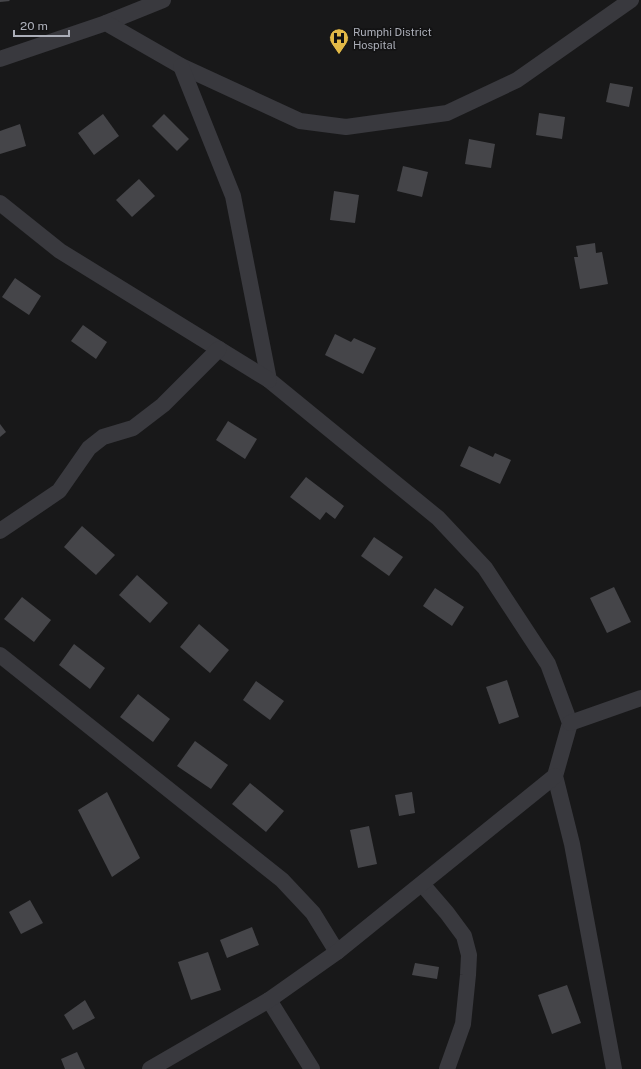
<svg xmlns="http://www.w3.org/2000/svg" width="641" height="1069" font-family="'Public Sans',sans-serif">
<rect width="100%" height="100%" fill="#181819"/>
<g fill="#454549">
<path d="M0 0H9L10 1 0 2Z"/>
<path d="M610 83 633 87 629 107 606 102Z"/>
<path d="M539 113 565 117 562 139 536 135Z"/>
<path d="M103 114 119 136 94 155 78 133Z"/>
<path d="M164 114 189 139 177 151 152 126Z"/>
<path d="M20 124 26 146 0 154V131Z"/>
<path d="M469 139 495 144 491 168 465 164Z"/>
<path d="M403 166 428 172 422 197 397 191Z"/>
<path d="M139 179 155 196 132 217 116 200Z"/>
<path d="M334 191 359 195 355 223 330 220Z"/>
<path d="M595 243 596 253 602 252 608 284 580 289 574 257H578L576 246Z"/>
<path d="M15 278 41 296 29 315 2 297Z"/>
<path d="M83 325 107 342 96 359 71 341Z"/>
<path d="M335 334 351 342 354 338 376 348 363 374 325 355Z"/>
<path d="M228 421 257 439 245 459 216 440Z"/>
<path d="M0 424 6 432 0 437Z"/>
<path d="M469 446 493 457 495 453 511 460 500 484 460 466Z"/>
<path d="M306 477 344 506 335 519 326 512 320 520 290 497Z"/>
<path d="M82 526 115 555 96 575 64 547Z"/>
<path d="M374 537 403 557 389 576 361 556Z"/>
<path d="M137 575 168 603 150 623 119 595Z"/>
<path d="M614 587 631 622 607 633 590 598Z"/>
<path d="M435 588 464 607 452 626 423 606Z"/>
<path d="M22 597 51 620 34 642 4 619Z"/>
<path d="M199 624 229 650 210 673 180 647Z"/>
<path d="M74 644 105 668 90 689 59 665Z"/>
<path d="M507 680 519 717 499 724 486 687Z"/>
<path d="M256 681 284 701 270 720 243 700Z"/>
<path d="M138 694 170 719 153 742 120 717Z"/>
<path d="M195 741 228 765 211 789 177 766Z"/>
<path d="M250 783 284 811 266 832 232 804Z"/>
<path d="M107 792 140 858 112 877 78 810Z"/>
<path d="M412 792 415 813 399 816 395 795Z"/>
<path d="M369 826 377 864 358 868 350 830Z"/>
<path d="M30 900 43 923 21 934 9 912Z"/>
<path d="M252 927 259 945 227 958 220 940Z"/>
<path d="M208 952 221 990 191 1000 178 962Z"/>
<path d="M415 963 439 967 437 979 412 975Z"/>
<path d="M567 985 581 1023 552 1034 538 995Z"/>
<path d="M85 1000 95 1018 73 1030 64 1015Z"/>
<path d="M77 1052 85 1069H65L61 1059Z"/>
</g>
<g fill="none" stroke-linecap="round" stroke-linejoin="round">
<g stroke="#39393e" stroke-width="16">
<path d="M106 23 163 0"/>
<path d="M0 59 106 23 181 66 300 121 346 127 447 113 517 80 631 0"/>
<path d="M181 66 233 196 269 380 438 518 485 568 548 664 570 723 555 776 572 844 614 1069"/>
<path d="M0 203 60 251 269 380"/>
<path d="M0 531 59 491 89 448 103 437 133 428 163 405 219 349"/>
<path d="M0 655 282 880 313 913 337 952"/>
<path d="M570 723 641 698"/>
<path d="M422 884 447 913 464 936 469 955 468 975 463 1024 447 1069"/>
<path d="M269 1000 312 1069"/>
<path d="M150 1069 269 1000 337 952 555 776"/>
</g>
</g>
<defs>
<symbol id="hospital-pin" viewBox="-11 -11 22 30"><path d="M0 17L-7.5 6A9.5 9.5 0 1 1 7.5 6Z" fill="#e2b947" stroke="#131314"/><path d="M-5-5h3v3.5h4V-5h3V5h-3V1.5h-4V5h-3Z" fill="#111"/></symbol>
</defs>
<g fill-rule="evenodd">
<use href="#hospital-pin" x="328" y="27" width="22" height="30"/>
</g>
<g text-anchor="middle" stroke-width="3.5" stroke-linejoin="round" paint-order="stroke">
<g font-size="11" fill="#abaeb8" stroke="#131314" text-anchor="start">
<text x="353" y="36">Rumphi District<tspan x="353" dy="13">Hospital</tspan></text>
</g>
</g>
<path d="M14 30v6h55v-6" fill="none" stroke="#abaeb8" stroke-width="2"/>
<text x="20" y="30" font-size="12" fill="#abaeb8" stroke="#131314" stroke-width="3" paint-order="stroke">20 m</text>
</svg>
